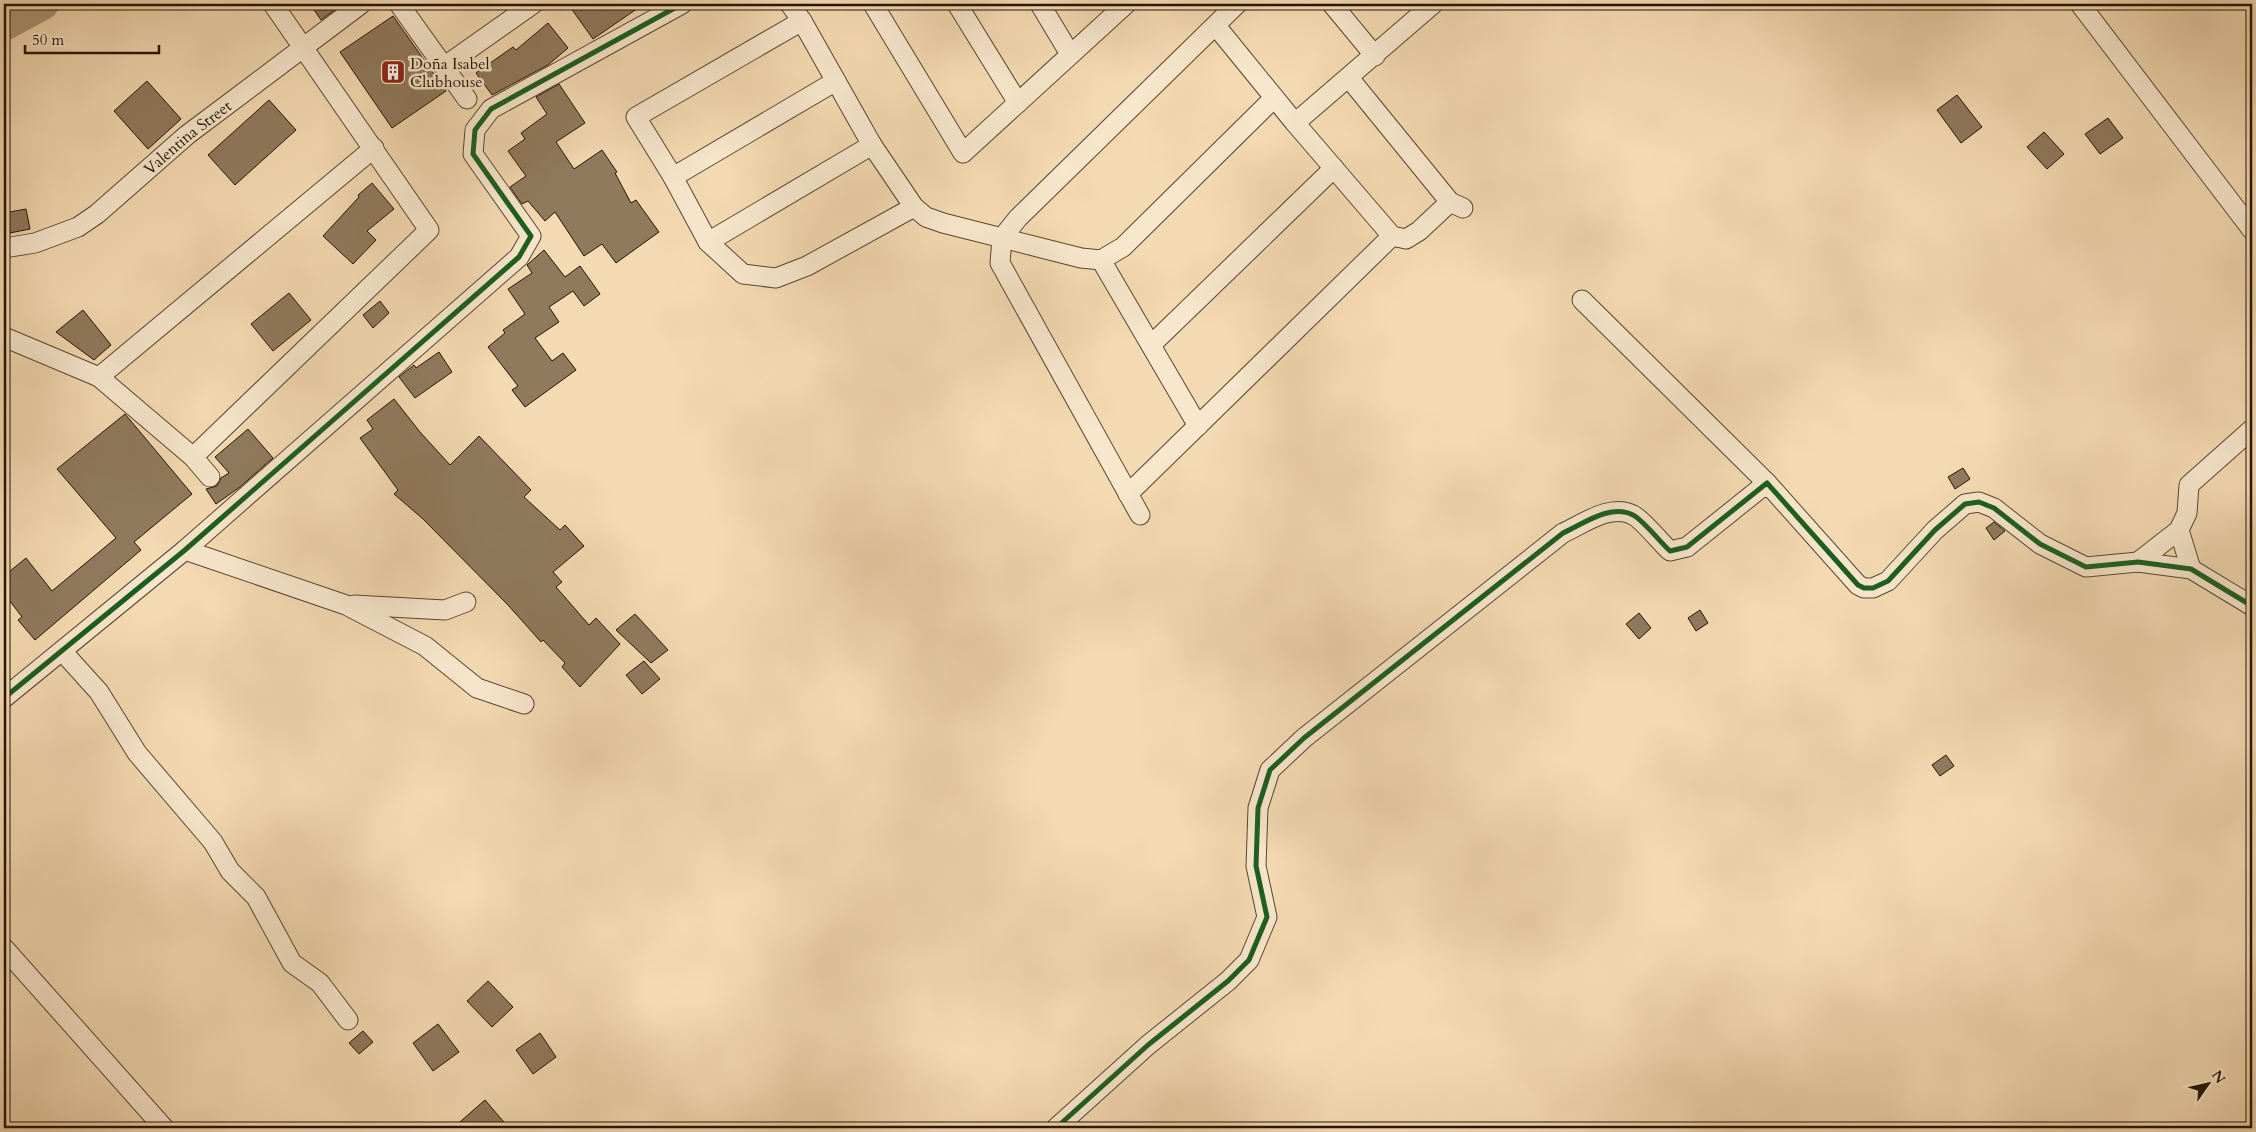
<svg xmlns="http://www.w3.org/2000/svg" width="2256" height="1132" font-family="Cardo,serif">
<rect width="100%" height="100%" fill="#f4dab2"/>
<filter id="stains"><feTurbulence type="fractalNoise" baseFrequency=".004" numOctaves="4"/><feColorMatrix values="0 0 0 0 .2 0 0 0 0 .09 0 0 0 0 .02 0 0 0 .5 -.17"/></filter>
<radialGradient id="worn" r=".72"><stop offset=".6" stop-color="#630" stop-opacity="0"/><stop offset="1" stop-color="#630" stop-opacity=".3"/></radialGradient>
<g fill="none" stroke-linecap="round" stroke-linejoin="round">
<path stroke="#ad9676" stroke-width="32" d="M4 25 43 4"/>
</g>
<g fill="#907a5e" stroke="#241303">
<path d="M310 4H343L321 20Z"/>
<path d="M568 4H644L593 39Z"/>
<path d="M393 16 446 91 392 128 340 52Z"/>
<path d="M548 23 568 48 548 65 492 95 476 73 513 47 516 50Z"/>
<path d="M147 81 181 119 148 149 114 111Z"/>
<path d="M559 84 585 123 556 142 574 169 602 150 617 172 615 173 631 203 636 200 659 232 616 263 602 244 584 256 555 212 545 221 528 201 522 204 510 187 526 176 508 151 525 139 521 133 547 114 536 97Z"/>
<path d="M1957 95 1982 127 1961 143 1937 110Z"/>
<path d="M269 100 296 130 235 185 208 155Z"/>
<path d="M2108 118 2123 138 2100 154 2085 134Z"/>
<path d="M2044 132 2064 154 2047 169 2027 147Z"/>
<path d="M372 183 394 209 367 231 376 240 353 264 323 236 359 197 358 195Z"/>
<path d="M26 209 30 229 10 233 9 230 4 231V213Z"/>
<path d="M544 250 565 277 580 266 600 294 584 306 573 291 549 307 559 322 535 338 552 361 563 353 576 370 525 407 512 390 518 386 488 347 505 333 503 330 525 314 508 289 532 273 527 265Z"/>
<path d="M289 293 311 320 273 351 251 324Z"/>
<path d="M380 301 389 313 373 328 363 315Z"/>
<path d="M83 310 111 345 94 360 56 332Z"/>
<path d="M439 352 452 372 415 398 399 377 414 365 416 368Z"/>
<path d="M394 399 420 432 450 465 479 436 531 490 524 497 560 530 565 525 584 546 553 572 562 582 556 587 589 625 596 618 620 644 580 687 562 667 565 663 543 640 541 642 508 605 423 519 394 494 398 490 360 438 373 429 367 420Z"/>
<path d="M125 414 192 494 134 542 141 550 35 640 18 620 22 617 4 593V576L26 558 52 591 116 538 57 469Z"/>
<path d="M248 429 273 458 240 487 216 504 206 489 217 486 221 478 229 473 215 457Z"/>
<path d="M1963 468 1970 479 1955 489 1948 477Z"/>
<path d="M1994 522 2005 531 1994 540 1986 528Z"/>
<path d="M1700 610 1708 623 1696 631 1688 618Z"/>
<path d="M1639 613 1651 628 1639 639 1626 624Z"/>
<path d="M635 614 668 650 651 663 616 630Z"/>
<path d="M644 661 660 679 642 694 626 675Z"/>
<path d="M1946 755 1954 766 1940 776 1932 765Z"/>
<path d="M488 981 513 1007 492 1027 467 1001Z"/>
<path d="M438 1024 459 1052 433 1071 413 1043Z"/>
<path d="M363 1031 373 1042 359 1054 349 1043Z"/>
<path d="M540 1033 556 1057 533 1074 516 1050Z"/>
<path d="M485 1100 509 1128H453Z"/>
</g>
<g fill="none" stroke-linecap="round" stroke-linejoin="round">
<defs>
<g id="street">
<path d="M399 4 467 99"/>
<path d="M790 4 802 21 872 145 914 207 926 217 943 223 1081 258 1101 260 1123 247 1274 98"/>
<path d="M873 4 963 153 1126 4"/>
<path d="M957 4 1018 103"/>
<path d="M1040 4 1070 54"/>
<path d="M1332 4 1375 56"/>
<path d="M2080 4 2252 230"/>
<path d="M802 21 636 117 673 177 708 242 743 274 776 278 807 266 914 207"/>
<path d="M1216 26 1295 123 1392 236 1406 239 1419 231 1450 202"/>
<path d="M445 66 533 4"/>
<path d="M1349 78 1450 202 1463 208"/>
<path d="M1295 123 1433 4"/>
<path d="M673 177 836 81"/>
<path d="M708 242 872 145"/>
<path id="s1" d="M4 248 35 243 78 227 97 214 187 135 361 4"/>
<path d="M1101 260 1198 426"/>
<path d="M1582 300 1767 483"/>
<path d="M4 337 99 377 193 457 210 477"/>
<path d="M1151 345 1334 168"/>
<path d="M99 377 374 148"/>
<path d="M193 457 429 230 273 4"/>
<path d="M1128 494 1392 236"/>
<path d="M1140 515 1000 263 1002 238 1018 218 1237 4"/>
<path d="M185 550 346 605 425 646 477 688 524 704"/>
<path d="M2138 562 2179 530"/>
<path d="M2191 569 2179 530 2187 513 2189 485 2252 429"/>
<path d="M354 605 445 610 466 602"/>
<path d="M62 651 99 692 137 753 213 842 230 871 256 897 292 963 320 983 348 1020"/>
<path d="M4 698 185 550 519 257 531 236 473 154 475 130 491 109 682 4"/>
<path d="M4 948 164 1128"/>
<path d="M1056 1128 1148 1045 1228 981 1249 960 1267 917 1256 866 1258 808 1270 770 1304 738 1563 533C1583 524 1611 503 1633 515 1642 519 1661 543 1670 551L1687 547 1767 483 1858 585 1864 588H1873L1888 581 1935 530 1965 504 1979 502 1994 508 2040 544 2086 567 2138 562 2191 569 2252 606"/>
</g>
</defs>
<use href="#street" stroke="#58452f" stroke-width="21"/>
<use href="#street" stroke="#f8e7cd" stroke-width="19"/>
<defs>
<g id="cycleway">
<path d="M4 698 185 550 519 257 531 236 473 154 475 130 491 109 682 4"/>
<path d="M1056 1128 1148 1045 1228 981 1249 960 1267 917 1256 866 1258 808 1270 770 1304 738 1563 533C1583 524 1611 503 1633 515 1642 519 1661 543 1670 551L1687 547 1767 483 1858 585 1864 588H1873L1888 581 1935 530 1965 504 1979 502 1994 508 2040 544 2086 567 2138 562 2191 569 2252 606"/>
</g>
</defs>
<use href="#cycleway" stroke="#f8e7cd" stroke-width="8"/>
<use href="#cycleway" stroke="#1b5e20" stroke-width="5"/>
</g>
<defs>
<symbol id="building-square" viewBox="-11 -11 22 22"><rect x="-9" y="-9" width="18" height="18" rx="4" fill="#8f2418" stroke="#f8e7cd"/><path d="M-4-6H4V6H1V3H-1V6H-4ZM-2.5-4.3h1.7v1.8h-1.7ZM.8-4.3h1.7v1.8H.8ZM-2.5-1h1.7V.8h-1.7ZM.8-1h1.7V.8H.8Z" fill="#fff"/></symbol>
</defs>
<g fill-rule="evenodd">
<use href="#building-square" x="379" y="58" width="28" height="28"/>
</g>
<g text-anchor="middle" stroke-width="5" stroke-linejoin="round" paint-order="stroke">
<g font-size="16" fill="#241303" stroke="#f8e7cd" text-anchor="start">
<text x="410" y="69">Doña Isabel<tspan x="410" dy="18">Clubhouse</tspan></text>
</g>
<g font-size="16" fill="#241303" stroke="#f8e7cd">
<text dy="6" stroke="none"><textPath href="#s1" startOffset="219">Valentina Street</textPath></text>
</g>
</g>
<rect width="2256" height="1132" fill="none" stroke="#f4dab2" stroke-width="20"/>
<rect x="5" y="5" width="2246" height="1122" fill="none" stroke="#241303" stroke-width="2.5"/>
<rect x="10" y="10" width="2236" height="1112" fill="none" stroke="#241303"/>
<g transform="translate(2208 1084) rotate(56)" stroke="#f8e7cd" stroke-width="4" paint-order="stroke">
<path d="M0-4L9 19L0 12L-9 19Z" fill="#241303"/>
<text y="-8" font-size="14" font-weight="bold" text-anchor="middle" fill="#241303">N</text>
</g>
<path d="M25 45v8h134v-8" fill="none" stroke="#241303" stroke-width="2.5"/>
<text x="32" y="45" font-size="15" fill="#241303" stroke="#f8e7cd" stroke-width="4" paint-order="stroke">50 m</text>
<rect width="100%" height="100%" filter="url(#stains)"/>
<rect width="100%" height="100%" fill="url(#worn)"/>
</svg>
